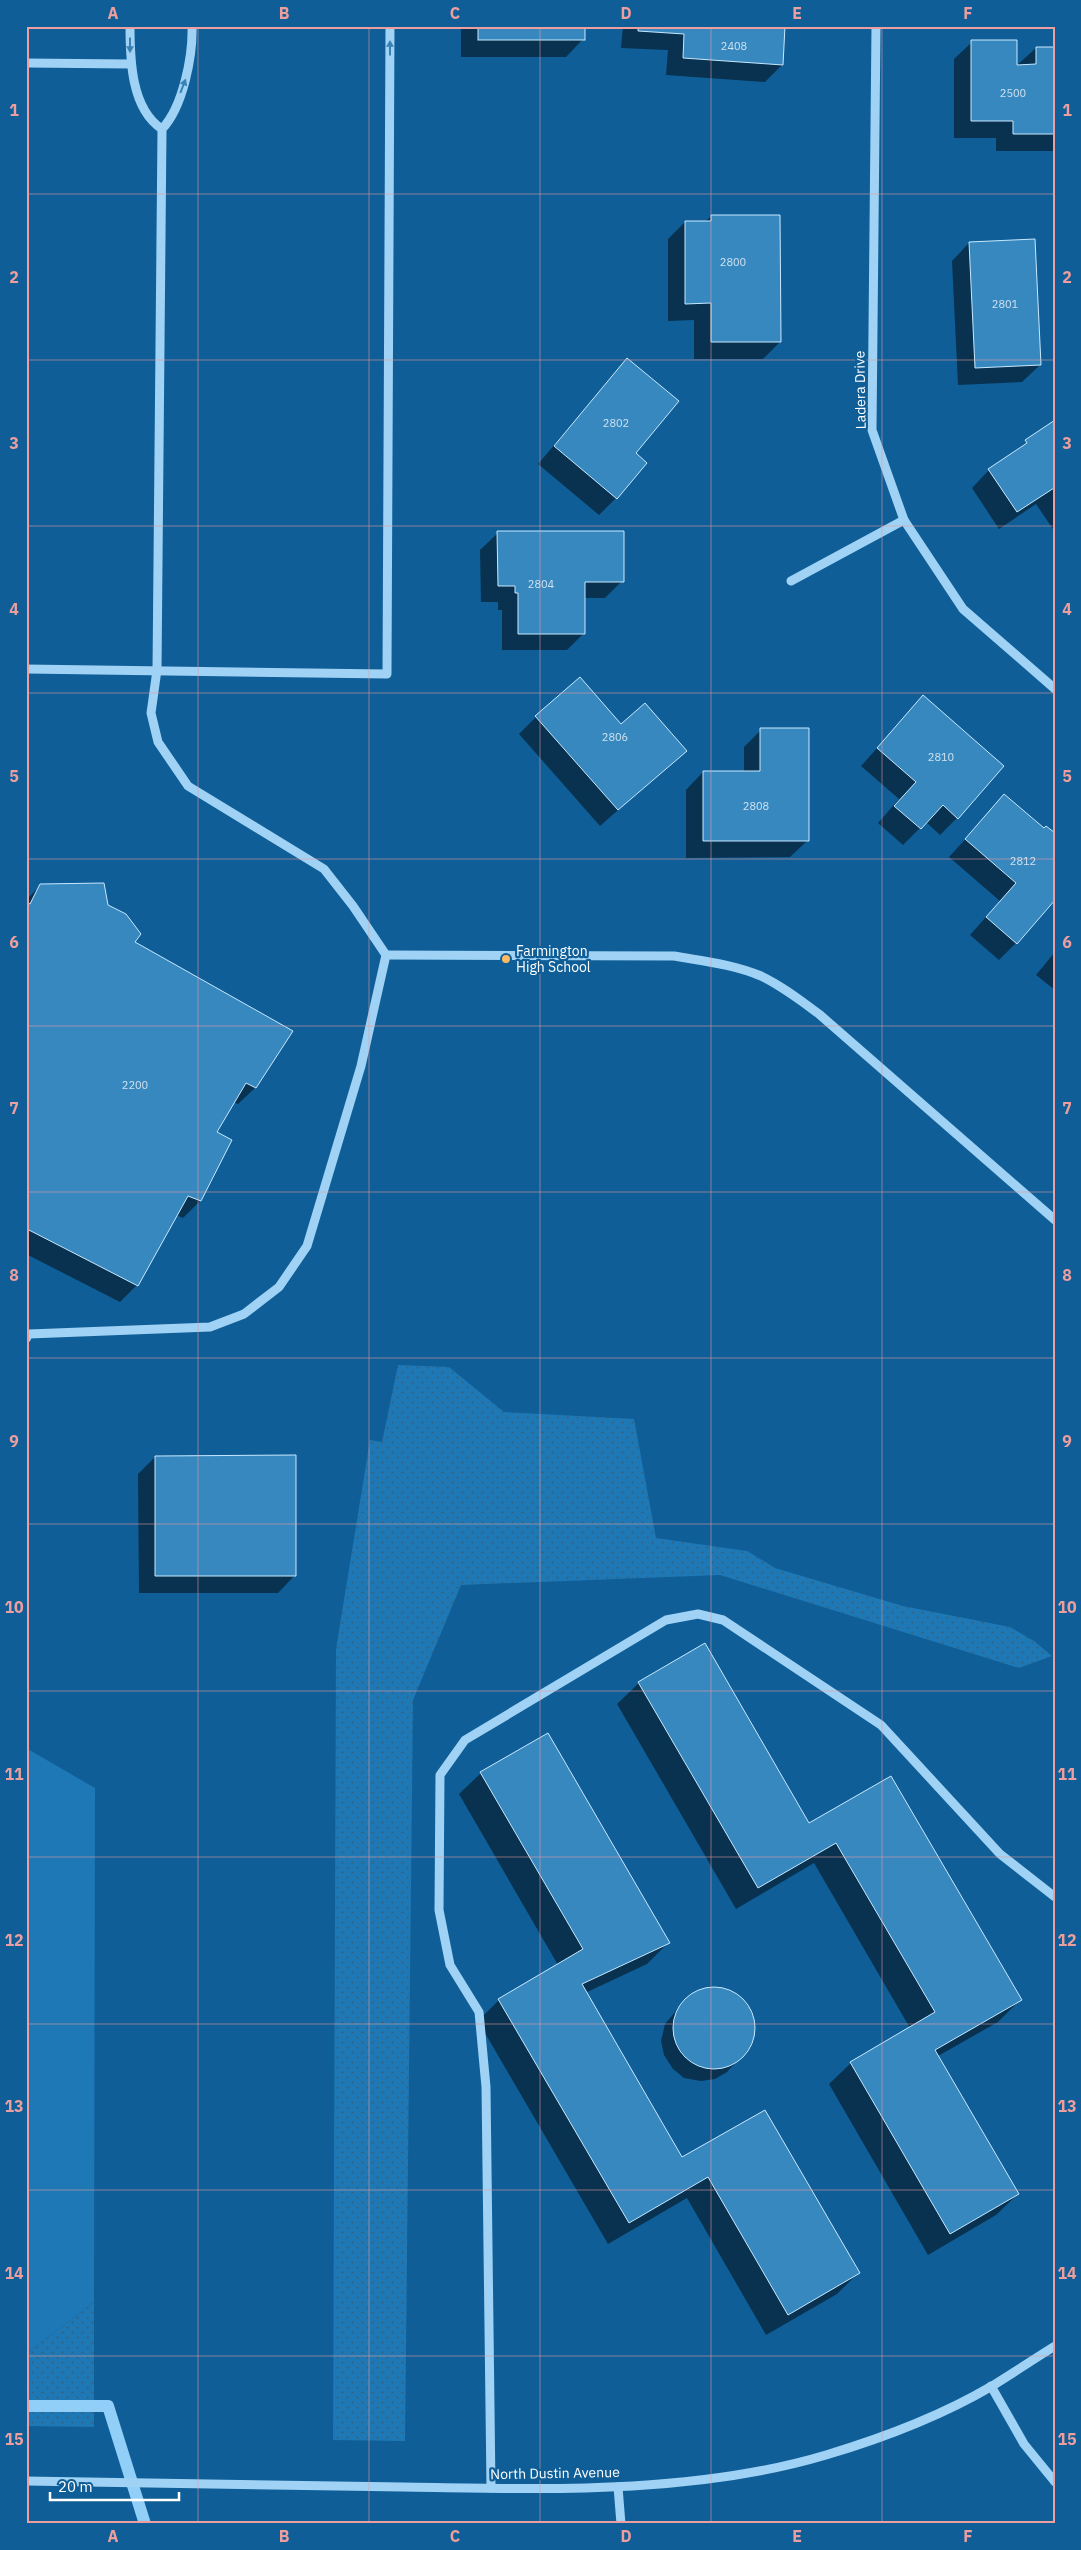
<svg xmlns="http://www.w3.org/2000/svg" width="1081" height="2550" font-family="'IBM Plex Sans',sans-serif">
<defs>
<pattern id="grass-dots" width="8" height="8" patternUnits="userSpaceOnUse" patternTransform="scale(1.25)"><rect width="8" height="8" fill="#1e78b5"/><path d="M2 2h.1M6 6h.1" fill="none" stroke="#356280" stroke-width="1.8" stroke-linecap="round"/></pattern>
</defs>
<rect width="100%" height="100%" fill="#0f5e97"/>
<g fill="url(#grass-dots)">
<path d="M398 1365 449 1367 504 1412 634 1419 656 1538 747 1551 775 1568 903 1606 1010 1627 1034 1641 1052 1656 1019 1668 720 1575 461 1585 413 1700 405 2441 333 2440 336 1649 370 1440 382 1442Z"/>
<path d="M94 2302V2427L26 2426V2354Z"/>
</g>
<path fill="#1e78b5" d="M26 1748 95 1788 94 2302 26 2354Z"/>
<g fill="#0007">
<path d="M461 26H583V39L566 57H461Z"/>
<path d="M623 26H784L782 65 765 82 666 75 668 50 621 48Z"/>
<path d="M972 42 1016 66 1036 48H1055V149L1053 151H996V138H954V59Z"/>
<path d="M711 216 780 342 763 359H694V320L668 321V239L685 222H705Z"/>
<path d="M969 243 1040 365 1022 382 958 385 952 261Z"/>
<path d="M627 360 634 453 616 498 599 515 538 464Z"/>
<path d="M1055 422V532L1036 504 999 529 972 488 989 470Z"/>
<path d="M498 533 622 581 605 598H584V633L567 650H502V610H498V602H481L480 550Z"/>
<path d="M923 697 957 818 940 835 926 822 903 845 878 823 899 799 861 766Z"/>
<path d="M536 717 621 725 685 751 600 826 519 734Z"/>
<path d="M761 730 808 840 790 857 686 858V790L703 772H744V747Z"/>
<path d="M1005 796 1055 837 1016 943 999 960 970 935 1000 901 949 857Z"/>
<path d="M41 885 107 906 134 943 256 1087 238 1104 233 1102 215 1133 230 1140 200 1201 183 1218 176 1215 137 1285 120 1302 26 1254V900Z"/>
<path d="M1055 952V990L1036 975Z"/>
<path d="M155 1457 295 1575 278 1593H139L138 1474Z"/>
<path d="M639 1683 809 1825 891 1778 1020 2000 998 2022 938 2056 1018 2194 996 2215 928 2255 829 2084 851 2063 910 2028 814 1863 736 1909 617 1704Z"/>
<path d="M481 1773 668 1943 647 1964 585 1993 682 2159 858 2273 837 2294 766 2335 687 2198 608 2244 478 2021 499 2000 558 1965 459 1794Z"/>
<path d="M717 1988 731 1992 744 2002 752 2018 753 2032 749 2048 727 2072 715 2079 701 2081 684 2078 673 2069 664 2055 661 2041 665 2024 685 2000 700 1991Z"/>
</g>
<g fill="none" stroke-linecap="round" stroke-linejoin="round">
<path stroke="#91cff8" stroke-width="12" d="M26 2406H108L145 2524"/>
</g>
<g fill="#3888c0" stroke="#c8e8fe">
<rect x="478" y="26" width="107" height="14"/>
<path d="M638 26H785L783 65 683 58 684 34 638 31Z"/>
<path d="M971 40H1017V65L1036 64V47H1055V134H1013V121H971Z"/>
<path d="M711 215H780L781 342H711V303L685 304V221H711Z"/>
<path d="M1035 239 1041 365 975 368 969 242Z"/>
<path d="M627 358 679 401 636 453 647 463 617 499 554 446Z"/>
<path d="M1055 420V489L1054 488 1017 512 988 469 1027 443 1025 440Z"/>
<path d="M497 531H624V582H585V634H518V593H515V586H498Z"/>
<path d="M580 677 621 724 645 703 687 751 618 810 535 716Z"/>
<path d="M923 695 1004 766 958 819 943 805 921 829 894 806 916 782 877 748Z"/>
<path d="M760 728H809V841H703V771H760Z"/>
<path d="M1004 794 1044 828 1046 826 1055 833V900L1017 944 986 917 1016 883 965 839Z"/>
<path d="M104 883 108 905 126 914 141 934 135 942 293 1031 256 1088 246 1083 217 1132 232 1140 201 1201 188 1196 138 1286 27 1229 26 1231V902L30 904 40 884Z"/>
<path d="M296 1455V1576H155V1456Z"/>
<path d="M705 1643 809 1823 891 1776 1022 2000 935 2050 1019 2194 950 2234 850 2062 935 2012 836 1843 758 1888 638 1682Z"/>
<path d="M548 1733 670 1943 582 1984 682 2157 765 2110 860 2273 788 2315 708 2177 629 2223 498 1999 583 1949 480 1772Z"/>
<circle cx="714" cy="2028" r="41"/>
</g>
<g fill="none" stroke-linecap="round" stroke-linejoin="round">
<g stroke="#9fd2f4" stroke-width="9">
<path d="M130 26C130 59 131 109 162 129"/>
<path d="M876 26 872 430 904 520 963 609 1055 689"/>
<path d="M26 63 130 64"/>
<path d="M791 581 904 520"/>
<path d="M26 669 387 674 390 26"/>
<path d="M386 955 674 956C702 961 733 964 761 976 782 986 800 1000 819 1014L1055 1220"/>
<path d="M26 1339 29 1334 210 1327 244 1314 279 1287 307 1246 361 1066 386 955 353 906 324 869 188 786 158 742 151 713 157 670 162 129C183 107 193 56 192 26"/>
<path d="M991 2386 1024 2444 1055 2482"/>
<path d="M26 2481C152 2483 278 2485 403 2487 541 2489 692 2495 826 2455 883 2438 941 2416 992 2386 1013 2373 1034 2359 1055 2346"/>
<path d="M618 2487 621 2524"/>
<path d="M491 2488 486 2087 479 2012 450 1965 439 1910 440 1775 465 1740 666 1620 698 1614 723 1620 881 1725 1000 1854 1055 1897"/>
</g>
</g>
<defs><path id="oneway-solid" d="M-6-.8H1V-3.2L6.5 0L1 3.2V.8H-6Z" transform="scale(1.25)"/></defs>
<g fill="#3a81b3">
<use href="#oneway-solid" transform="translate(130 45) rotate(90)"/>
<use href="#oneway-solid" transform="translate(390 48) rotate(-90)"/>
<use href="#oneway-solid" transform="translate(183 86) rotate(-69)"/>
</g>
<path fill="none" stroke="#ed9e9e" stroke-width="1" stroke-opacity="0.55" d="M198 26V2524M369 26V2524M540 26V2524M711 26V2524M882 26V2524M26 194H1055M26 360H1055M26 526H1055M26 693H1055M26 859H1055M26 1026H1055M26 1192H1055M26 1358H1055M26 1524H1055M26 1691H1055M26 1857H1055M26 2024H1055M26 2190H1055M26 2356H1055"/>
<circle fill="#ffbb63" stroke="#0f5e97" stroke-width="2" cx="506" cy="959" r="5"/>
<g text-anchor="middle" stroke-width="4.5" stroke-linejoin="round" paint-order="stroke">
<g font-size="11" fill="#cde1ef">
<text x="734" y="50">2408</text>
<text x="1013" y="97">2500</text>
<text x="733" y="266">2800</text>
<text x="1005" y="308">2801</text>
<text x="616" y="427">2802</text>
<text x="541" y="588">2804</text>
<text x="615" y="741">2806</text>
<text x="941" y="761">2810</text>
<text x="756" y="810">2808</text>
<text x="1023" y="865">2812</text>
<text x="135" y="1089">2200</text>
</g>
<g font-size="14" fill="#fff" stroke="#0f5e97">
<text transform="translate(860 390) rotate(-91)" y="5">Ladera Drive</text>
<text transform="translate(555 2473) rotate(-1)" y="5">North Dustin Avenue</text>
</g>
<g font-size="14" fill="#fff" stroke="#0f5e97" text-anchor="start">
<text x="516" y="956">Farmington<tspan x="516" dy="16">High School</tspan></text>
</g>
</g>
<rect width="1081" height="2550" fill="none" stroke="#0f5e97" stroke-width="55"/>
<path d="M50 2492v8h129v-8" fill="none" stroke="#ffffff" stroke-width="2.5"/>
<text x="58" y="2492" font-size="15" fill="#ffffff" stroke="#0f5e97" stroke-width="4" paint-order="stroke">20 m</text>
<rect x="28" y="28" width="1026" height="2494" fill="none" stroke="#ed9e9e" stroke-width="2"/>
<g font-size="16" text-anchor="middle" font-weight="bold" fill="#ed9e9e">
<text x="113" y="19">A</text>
<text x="284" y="19">B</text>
<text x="455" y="19">C</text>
<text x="626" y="19">D</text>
<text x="797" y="19">E</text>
<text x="968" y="19">F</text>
<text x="14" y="116">1</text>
<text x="1067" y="116">1</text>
<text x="14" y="283">2</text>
<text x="1067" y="283">2</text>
<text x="14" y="449">3</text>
<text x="1067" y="449">3</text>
<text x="14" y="615">4</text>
<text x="1067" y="615">4</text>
<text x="14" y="782">5</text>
<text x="1067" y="782">5</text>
<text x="14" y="948">6</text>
<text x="1067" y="948">6</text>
<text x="14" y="1114">7</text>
<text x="1067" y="1114">7</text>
<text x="14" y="1281">8</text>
<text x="1067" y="1281">8</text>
<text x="14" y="1447">9</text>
<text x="1067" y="1447">9</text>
<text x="14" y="1613">10</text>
<text x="1067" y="1613">10</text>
<text x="14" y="1780">11</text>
<text x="1067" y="1780">11</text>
<text x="14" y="1946">12</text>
<text x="1067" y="1946">12</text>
<text x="14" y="2112">13</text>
<text x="1067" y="2112">13</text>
<text x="14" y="2279">14</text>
<text x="1067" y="2279">14</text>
<text x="14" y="2445">15</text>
<text x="1067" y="2445">15</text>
<text x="113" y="2542">A</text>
<text x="284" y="2542">B</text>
<text x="455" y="2542">C</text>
<text x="626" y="2542">D</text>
<text x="797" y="2542">E</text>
<text x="968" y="2542">F</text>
</g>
</svg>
